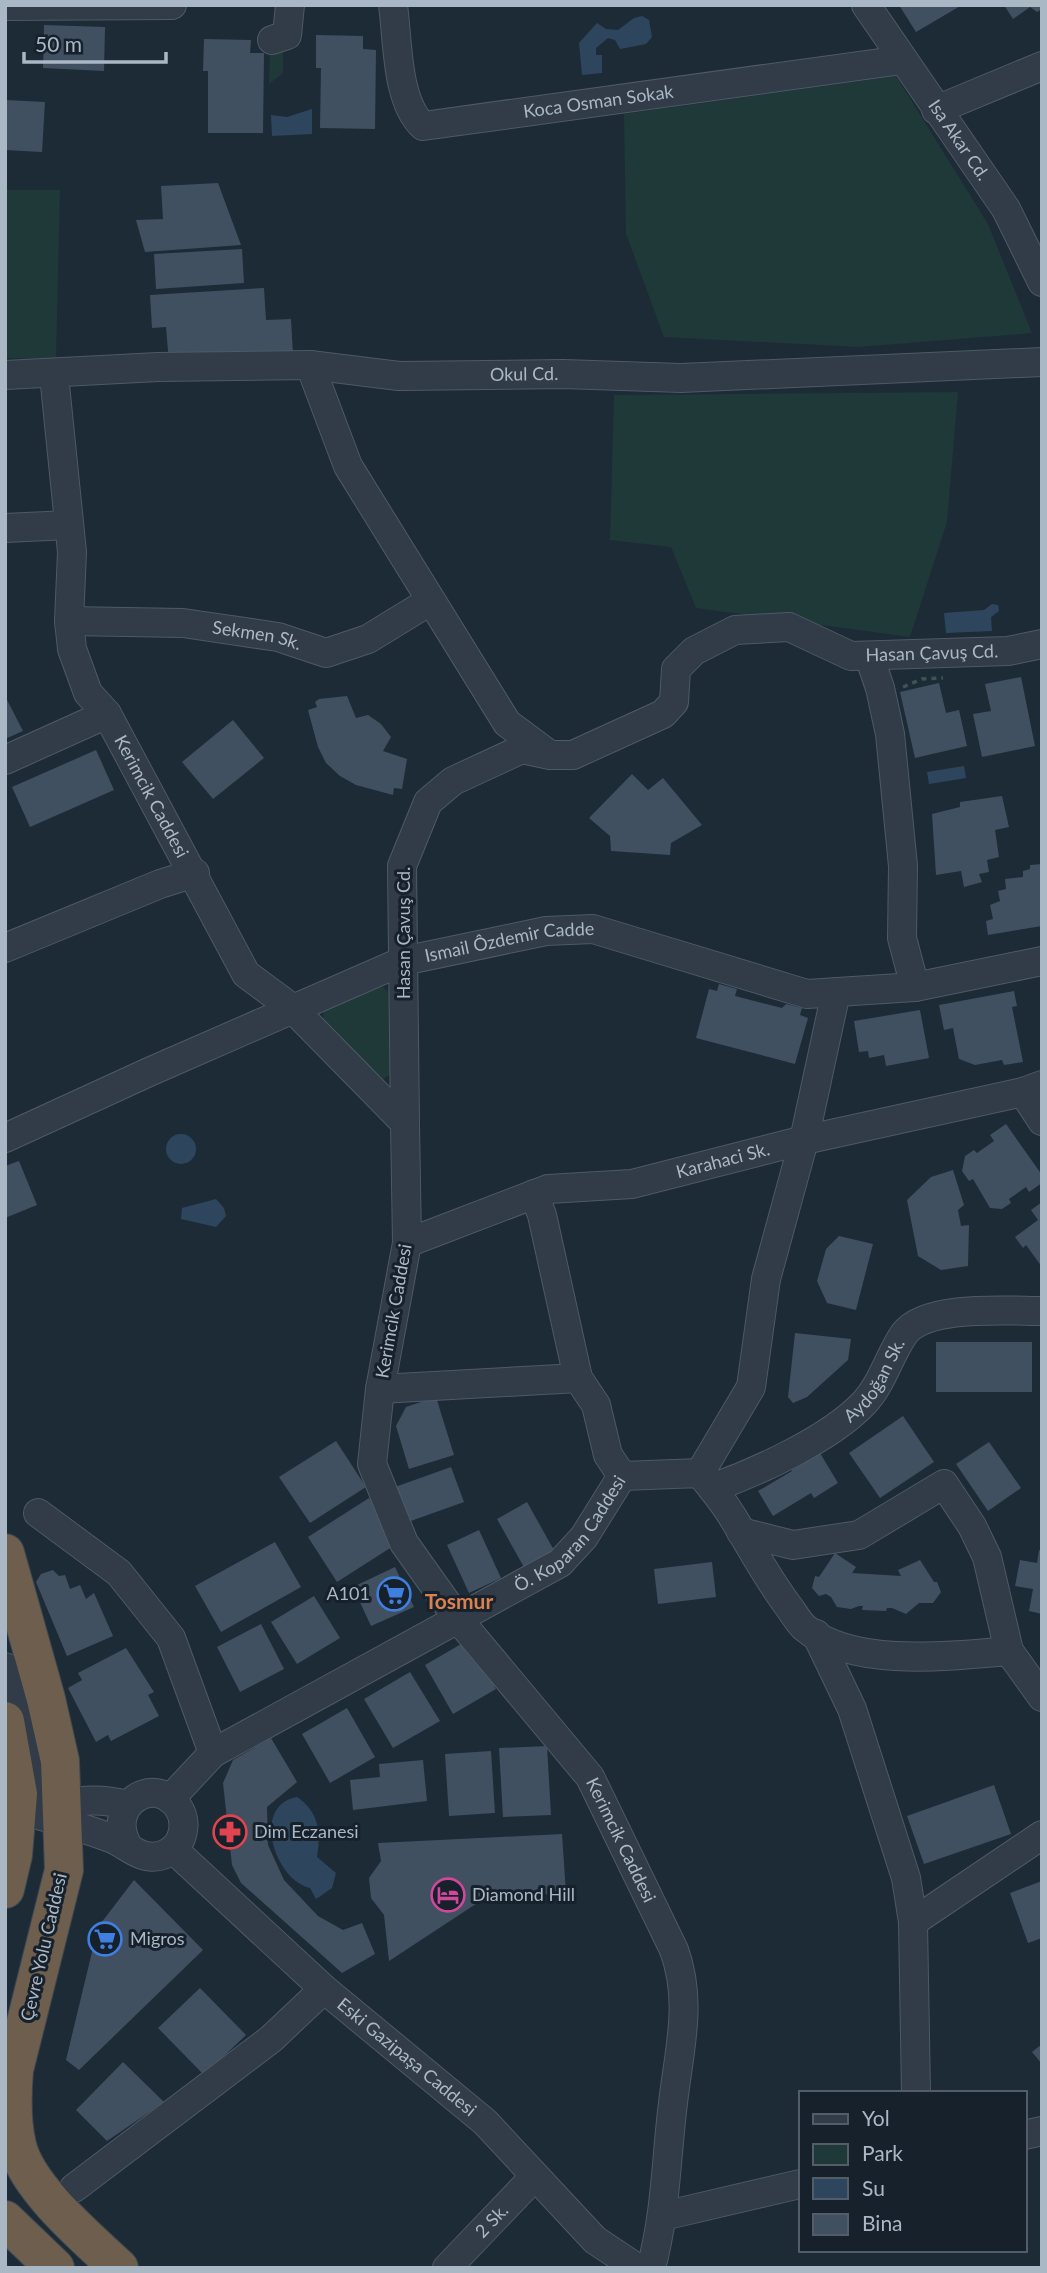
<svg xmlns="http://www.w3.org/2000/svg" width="1047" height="2273" font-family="Lato,sans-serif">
<rect width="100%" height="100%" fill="#1d2b37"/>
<g fill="#1f3838">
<path d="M270 51 283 52V73L269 84Z"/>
<path d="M896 76 988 224 1032 333 858 347 664 337 626 234 624 114Z"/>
<path d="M5 190H60L56 359 5 358Z"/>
<path d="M958 392 947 522 910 637 696 608 671 547 610 540 614 395Z"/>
<path d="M382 986 390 994 394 1073 383 1079 322 1022 324 1009Z"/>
</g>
<g fill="#2d465e">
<path d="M642 16 649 20 652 37 646 44 620 49 615 40 608 38 596 48V55H602V73L582 75 579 43 597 23 606 29 618 30 634 18Z"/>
<path d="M312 109V134L272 136 271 115 287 117Z"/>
<path d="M992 604 998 605 999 611 991 617 992 631 946 633 944 613 984 610Z"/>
<path d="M964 766 966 778 929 784 927 772Z"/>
<circle cx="181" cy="1149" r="15"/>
<path d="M216 1199 224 1208 226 1216 216 1227 181 1219 182 1208Z"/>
<path d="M297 1797C319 1812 321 1832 317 1857L336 1873 332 1888 316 1899 310 1888C274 1880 251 1805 297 1797Z"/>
</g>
<g fill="#405060">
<path d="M899 5H962L916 32Z"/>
<path d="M1004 5H1042V9L1037 12 1030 7 1013 19Z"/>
<path d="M44 25 105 27 104 71 43 68Z"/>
<path d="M316 35 363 36V49L376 50 375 129 320 128 321 68H316Z"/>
<path d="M204 39 251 40 250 53H264L263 133H208V71H203Z"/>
<path d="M5 100 45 102 42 152 5 150Z"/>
<path d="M218 183 241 245 145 252 136 220 163 219 161 186Z"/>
<path d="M242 249 244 283 156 289 154 254Z"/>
<path d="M264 288 266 320 291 319 293 355 169 363 166 327 152 328 150 295Z"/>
<path d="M1021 677 1035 746 982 757 973 714 991 711 985 684Z"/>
<path d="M939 683 946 713 959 710 967 746 915 758 900 692Z"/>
<path d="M5 696 23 731 5 739Z"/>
<path d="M347 696 356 718 368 715 381 724 391 737 383 751 407 759 402 789 394 788 393 795 356 785 340 776 326 763 318 747 308 710 317 707 315 702 319 699Z"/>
<path d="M233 720 264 758 213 799 182 762Z"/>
<path d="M96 750 114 790 30 827 12 787Z"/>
<path d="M632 774 648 790 663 778 702 825 671 843 670 855 611 851 610 836 589 818Z"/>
<path d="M1002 796 1009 827 995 830 999 857 987 860 989 872 979 874 982 882 964 887 961 871 936 875 932 814 960 807V802Z"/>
<path d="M1042 864V926L988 935 986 921 993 919 990 905 1000 901 998 891 1006 889 1005 879 1023 877V871L1030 869V865Z"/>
<path d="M719 984 737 989 735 996 782 1008 786 1004 802 1008 800 1015 808 1018 795 1064 696 1038 709 989 717 991Z"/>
<path d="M1014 991 1017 1006 1012 1007 1023 1062 1004 1065 1002 1060 975 1065 959 1059 953 1028 944 1030 939 1005Z"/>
<path d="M920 1010 929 1058 886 1066 884 1055 869 1058 868 1051 859 1052 854 1021Z"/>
<path d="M1006 1124 1042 1175V1183L1029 1192 1026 1187 1009 1199 1011 1203 1002 1209 990 1208 973 1179 969 1181 962 1171 965 1156 974 1150 977 1153 994 1141 990 1135Z"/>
<path d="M19 1161 37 1205 5 1218V1166Z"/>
<path d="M953 1170 964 1205 958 1210 961 1226 969 1225 968 1266 941 1270 918 1256 907 1200 931 1177Z"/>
<path d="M1042 1202V1267L1026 1245 1023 1248 1015 1237 1038 1220 1031 1210Z"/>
<path d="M839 1236 873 1244 856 1310 827 1303 817 1281 826 1249Z"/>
<path d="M795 1333 851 1339 848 1360 807 1397 793 1403 788 1397Z"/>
<rect x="936" y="1342" width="96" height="50"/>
<path d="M436 1397 454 1455 409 1469 396 1426 406 1407Z"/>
<path d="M903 1416 934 1462 880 1498 849 1453Z"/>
<path d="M336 1441 366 1487 310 1523 279 1477Z"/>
<path d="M989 1442 1021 1488 988 1511 956 1464Z"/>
<path d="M817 1448 838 1483 814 1498 811 1493 773 1516 758 1491 792 1471 789 1465Z"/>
<path d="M451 1467 464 1502 408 1522 395 1487Z"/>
<path d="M369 1498 398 1543 337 1582 308 1537Z"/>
<path d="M527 1502 555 1552 525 1569 497 1519Z"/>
<path d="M479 1530 501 1578 469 1593 447 1545Z"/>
<path d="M275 1542 301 1587 221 1632 195 1586Z"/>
<path d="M1039 1550 1042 1551V1614L1029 1611 1033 1589 1015 1586 1020 1560 1037 1563Z"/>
<path d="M835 1553 856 1567 852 1573 901 1576 898 1570 920 1560 934 1582H937L941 1592 933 1603H919L906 1614 892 1608H887L886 1611 862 1610 863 1606H859L851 1609 837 1607 831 1597 826 1594 819 1596 812 1588 815 1576 819 1577Z"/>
<path d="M712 1562 716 1597 658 1604 654 1569Z"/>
<path d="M395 1567 414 1607 371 1626 353 1587Z"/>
<path d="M53 1570 59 1576 65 1575 70 1589 80 1585 86 1599 94 1593 113 1636 67 1656 36 1582 41 1574Z"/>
<path d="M314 1596 340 1638 297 1664 271 1622Z"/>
<path d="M261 1624 284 1669 240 1692 217 1647Z"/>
<path d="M468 1640 496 1689 453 1714 425 1665Z"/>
<path d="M126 1648 154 1692 148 1695 159 1716 111 1741 108 1735 96 1742 68 1688 82 1680 78 1673Z"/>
<path d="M410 1672 440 1721 393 1748 364 1699Z"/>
<path d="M347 1708 375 1757 330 1783 302 1734Z"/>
<path d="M271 1738 297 1782 267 1807 268 1845 284 1880 318 1916 343 1930 362 1923 375 1954 342 1973 241 1883 232 1865 223 1783 233 1760Z"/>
<path d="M547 1746 551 1815 503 1817 499 1748Z"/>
<path d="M491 1751 495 1813 449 1816 445 1754Z"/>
<path d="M423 1760 427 1801 353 1810 350 1780 380 1777 379 1764Z"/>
<path d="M994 1785 1011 1834 924 1864 907 1816Z"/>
<path d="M562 1834 566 1893 485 1898 389 1961 384 1915 371 1898 369 1878 381 1861 378 1843Z"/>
<path d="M134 1880 203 1950 79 2070 66 2060 98 1927Z"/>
<path d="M1042 1881V1938L1028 1943 1010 1893Z"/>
<path d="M200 1988 246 2035 204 2075 158 2028Z"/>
<path d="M1042 2044V2064L1032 2052Z"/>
<path d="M123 2062 164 2102 107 2141 76 2110Z"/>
</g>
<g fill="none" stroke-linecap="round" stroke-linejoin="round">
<defs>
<g id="minor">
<path id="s1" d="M393 5C398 41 396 101 423 126L902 60"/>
<path id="s2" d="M866 5 1006 209 1042 282"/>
<path d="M5 6 172 5"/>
<path d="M272 40 287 35 290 5"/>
<path d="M936 110 1042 66"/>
<path id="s3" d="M310 365 348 466 507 723 550 755H573L663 714 674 702 676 669 694 651 735 630 789 627 851 656 1008 651 1042 644"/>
<path id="s4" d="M5 375 158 367 310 365 399 376 563 374 681 378 1042 362"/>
<path id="s5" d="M54 375 72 552 69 621 72 649 88 693 107 714 246 974 292 1008 405 1123 407 1243 380 1389 372 1464 404 1543 458 1619 590 1777 674 1950C693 2002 679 2050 673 2103 666 2159 666 2213 651 2268"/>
<path d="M5 528 69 525"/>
<path id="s6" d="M69 621 183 623 278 637 326 653 368 639 430 601"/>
<path d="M869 656 880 688 890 734 903 866 902 938 915 987"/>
<path d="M5 760 107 714"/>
<path d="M5 948 160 884 195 873"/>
<path d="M1023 1092 1042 1121"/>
<path d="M405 1123 402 866 428 802 453 781 522 749 550 755"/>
<path id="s7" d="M5 1138 149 1072 403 961 546 931 593 929 807 994 915 987 1042 961"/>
<path d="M534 1194 542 1215 578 1378 596 1405 608 1455 622 1476"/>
<path id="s8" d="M407 1243 548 1189 632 1184 804 1140 1023 1092 1042 1085"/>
<path d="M380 1389 578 1378"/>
<path d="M700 1473 751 1387 766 1279 804 1140 836 992"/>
<path id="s9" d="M712 1488C757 1472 830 1439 864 1403 882 1384 889 1356 904 1334 926 1304 1008 1311 1042 1311"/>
<path d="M38 1513 119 1573 171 1638 213 1753"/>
<path d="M741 1532 793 1545 859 1535 944 1484 972 1526 987 1557 1009 1651"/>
<path d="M816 1634 852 1709 906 1878 913 1922 916 2093"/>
<path d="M5 1667 16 1698 42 1816"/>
<path id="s10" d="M170 1799 213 1753 560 1563 584 1537 622 1476 700 1473C711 1487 723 1501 732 1516 751 1547 767 1578 789 1607 794 1614 799 1623 805 1628 853 1668 951 1656 1009 1651L1042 1697"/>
<path d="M46 1813C69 1798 101 1798 127 1805"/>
<path d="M42 1816C66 1823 90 1830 113 1839 124 1844 135 1854 146 1856 161 1859 176 1851 181 1838 185 1827 184 1816 178 1807 154 1773 104 1806 128 1846"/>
<path id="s11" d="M173 1849 324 1989 485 2122 595 2240 637 2268"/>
<path d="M913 1922 1042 1835"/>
<path d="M1024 2135 1042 2131"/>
<path d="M74 2188 271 2039 324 1989"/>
<path d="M663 2216 800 2184"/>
<path id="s12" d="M447 2268 535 2176"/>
</g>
<g id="highway">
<path d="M5 1553 46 1699 60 1761 64 1870 14 2070C12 2095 11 2121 17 2145 26 2187 88 2239 119 2268"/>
<path d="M5 1721 18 1794 13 1855 5 1889"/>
<path d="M5 2220 55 2268"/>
</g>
</defs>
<use href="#minor" stroke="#4e5a66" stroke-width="30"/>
<use href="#highway" stroke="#3c4752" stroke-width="40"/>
<g stroke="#3d5556" stroke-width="3.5" stroke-dasharray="5 5" stroke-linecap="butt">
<path d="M903 687 922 679 943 678"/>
<path d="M5 2266 8 2268"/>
</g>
<use href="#minor" stroke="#313c48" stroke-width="28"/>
<use href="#highway" stroke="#6e5e4d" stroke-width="38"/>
</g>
<defs>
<symbol id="supermarket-ring" viewBox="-11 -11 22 22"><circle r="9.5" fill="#17212c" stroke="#3f7fe0" stroke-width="1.5"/><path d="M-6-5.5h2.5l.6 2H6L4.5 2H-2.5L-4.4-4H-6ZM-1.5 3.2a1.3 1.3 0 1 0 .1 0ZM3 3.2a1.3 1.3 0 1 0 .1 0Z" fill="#3f7fe0"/></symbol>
<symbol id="pharmacy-ring" viewBox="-11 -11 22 22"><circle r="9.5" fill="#17212c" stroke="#e0444e" stroke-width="1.5"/><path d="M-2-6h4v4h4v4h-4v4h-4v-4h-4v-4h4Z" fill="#e0444e"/></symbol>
<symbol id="hotel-ring" viewBox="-11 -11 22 22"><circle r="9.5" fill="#17212c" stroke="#d1479c" stroke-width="1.5"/><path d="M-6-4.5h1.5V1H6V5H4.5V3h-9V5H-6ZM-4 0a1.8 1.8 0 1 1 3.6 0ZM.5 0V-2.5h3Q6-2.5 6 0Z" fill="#d1479c"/></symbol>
</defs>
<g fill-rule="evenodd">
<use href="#supermarket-ring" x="375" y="1575" width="38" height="38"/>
<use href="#pharmacy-ring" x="211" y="1813" width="38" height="38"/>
<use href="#hotel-ring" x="429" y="1876" width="38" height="38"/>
<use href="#supermarket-ring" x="86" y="1920" width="38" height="38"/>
</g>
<g text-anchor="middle" stroke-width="6" stroke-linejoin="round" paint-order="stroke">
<g font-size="18" fill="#aab7c5" stroke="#17212c">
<text dy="6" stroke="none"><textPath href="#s1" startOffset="304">Koca Osman Sokak</textPath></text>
<text dy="6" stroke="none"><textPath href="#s2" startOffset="164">Isa Akar Cd.</textPath></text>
<text dy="6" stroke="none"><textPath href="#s4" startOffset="520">Okul Cd.</textPath></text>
<text dy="6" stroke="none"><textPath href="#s6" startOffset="189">Sekmen Sk.</textPath></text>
<text dy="6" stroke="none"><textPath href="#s3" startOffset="910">Hasan Çavuş Cd.</textPath></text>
<text dy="6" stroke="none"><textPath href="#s5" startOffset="444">Kerimcik Caddesi</textPath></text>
<text transform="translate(404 933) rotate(-90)" y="6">Hasan Çavuş Cd.</text>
<text dy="6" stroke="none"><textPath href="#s7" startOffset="544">Ismail Ôzdemir Cadde</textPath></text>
<text dy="6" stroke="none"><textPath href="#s8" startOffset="329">Karahaci Sk.</textPath></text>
<text transform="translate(394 1311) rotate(-80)" y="6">Kerimcik Caddesi</text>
<text dy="6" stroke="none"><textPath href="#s9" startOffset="200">Aydoğan Sk.</textPath></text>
<text dy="6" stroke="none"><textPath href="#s10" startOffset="486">Ö. Koparan Caddesi</textPath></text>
<text dy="6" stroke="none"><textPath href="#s5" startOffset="1662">Kerimcik Caddesi</textPath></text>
<text transform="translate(44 1947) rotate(-77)" y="6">Çevre Yolu Caddesi</text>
<text dy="6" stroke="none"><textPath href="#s11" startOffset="313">Eski Gazipaşa Caddesi</textPath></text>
<text dy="6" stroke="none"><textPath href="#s12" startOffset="65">2 Sk.</textPath></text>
</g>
<g font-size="18" fill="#aab7c5" stroke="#17212c" text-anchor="start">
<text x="370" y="1600" text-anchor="end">A101</text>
<text x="254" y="1838">Dim Eczanesi</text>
<text x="472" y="1901">Diamond Hill</text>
<text x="130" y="1945">Migros</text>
</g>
<g font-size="21" font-weight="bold" fill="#db804f" stroke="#17212c">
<text x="459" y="1609">Tosmur</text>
</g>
</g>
<rect width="1047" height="2273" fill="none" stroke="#aab7c5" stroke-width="14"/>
<rect x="799" y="2091" width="228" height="161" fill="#17212c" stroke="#525d69" stroke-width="2"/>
<rect x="813" y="2114" width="35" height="10" fill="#313c48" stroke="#525d69" stroke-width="2"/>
<text x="862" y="2126" font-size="21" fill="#aab7c5">Yol</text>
<rect x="813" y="2144" width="35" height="21" fill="#1f3838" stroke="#525d69" stroke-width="2"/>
<text x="862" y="2161" font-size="21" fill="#aab7c5">Park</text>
<rect x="813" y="2178" width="35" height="21" fill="#2d465e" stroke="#525d69" stroke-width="2"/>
<text x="862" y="2196" font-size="21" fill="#aab7c5">Su</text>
<rect x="813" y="2214" width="35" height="21" fill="#405060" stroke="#525d69" stroke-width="2"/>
<text x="862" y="2231" font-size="21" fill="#aab7c5">Bina</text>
<path d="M24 52v10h142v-10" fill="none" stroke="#aab7c5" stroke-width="3.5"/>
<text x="35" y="52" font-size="21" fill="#aab7c5" stroke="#17212c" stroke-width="5" paint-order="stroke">50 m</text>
</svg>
